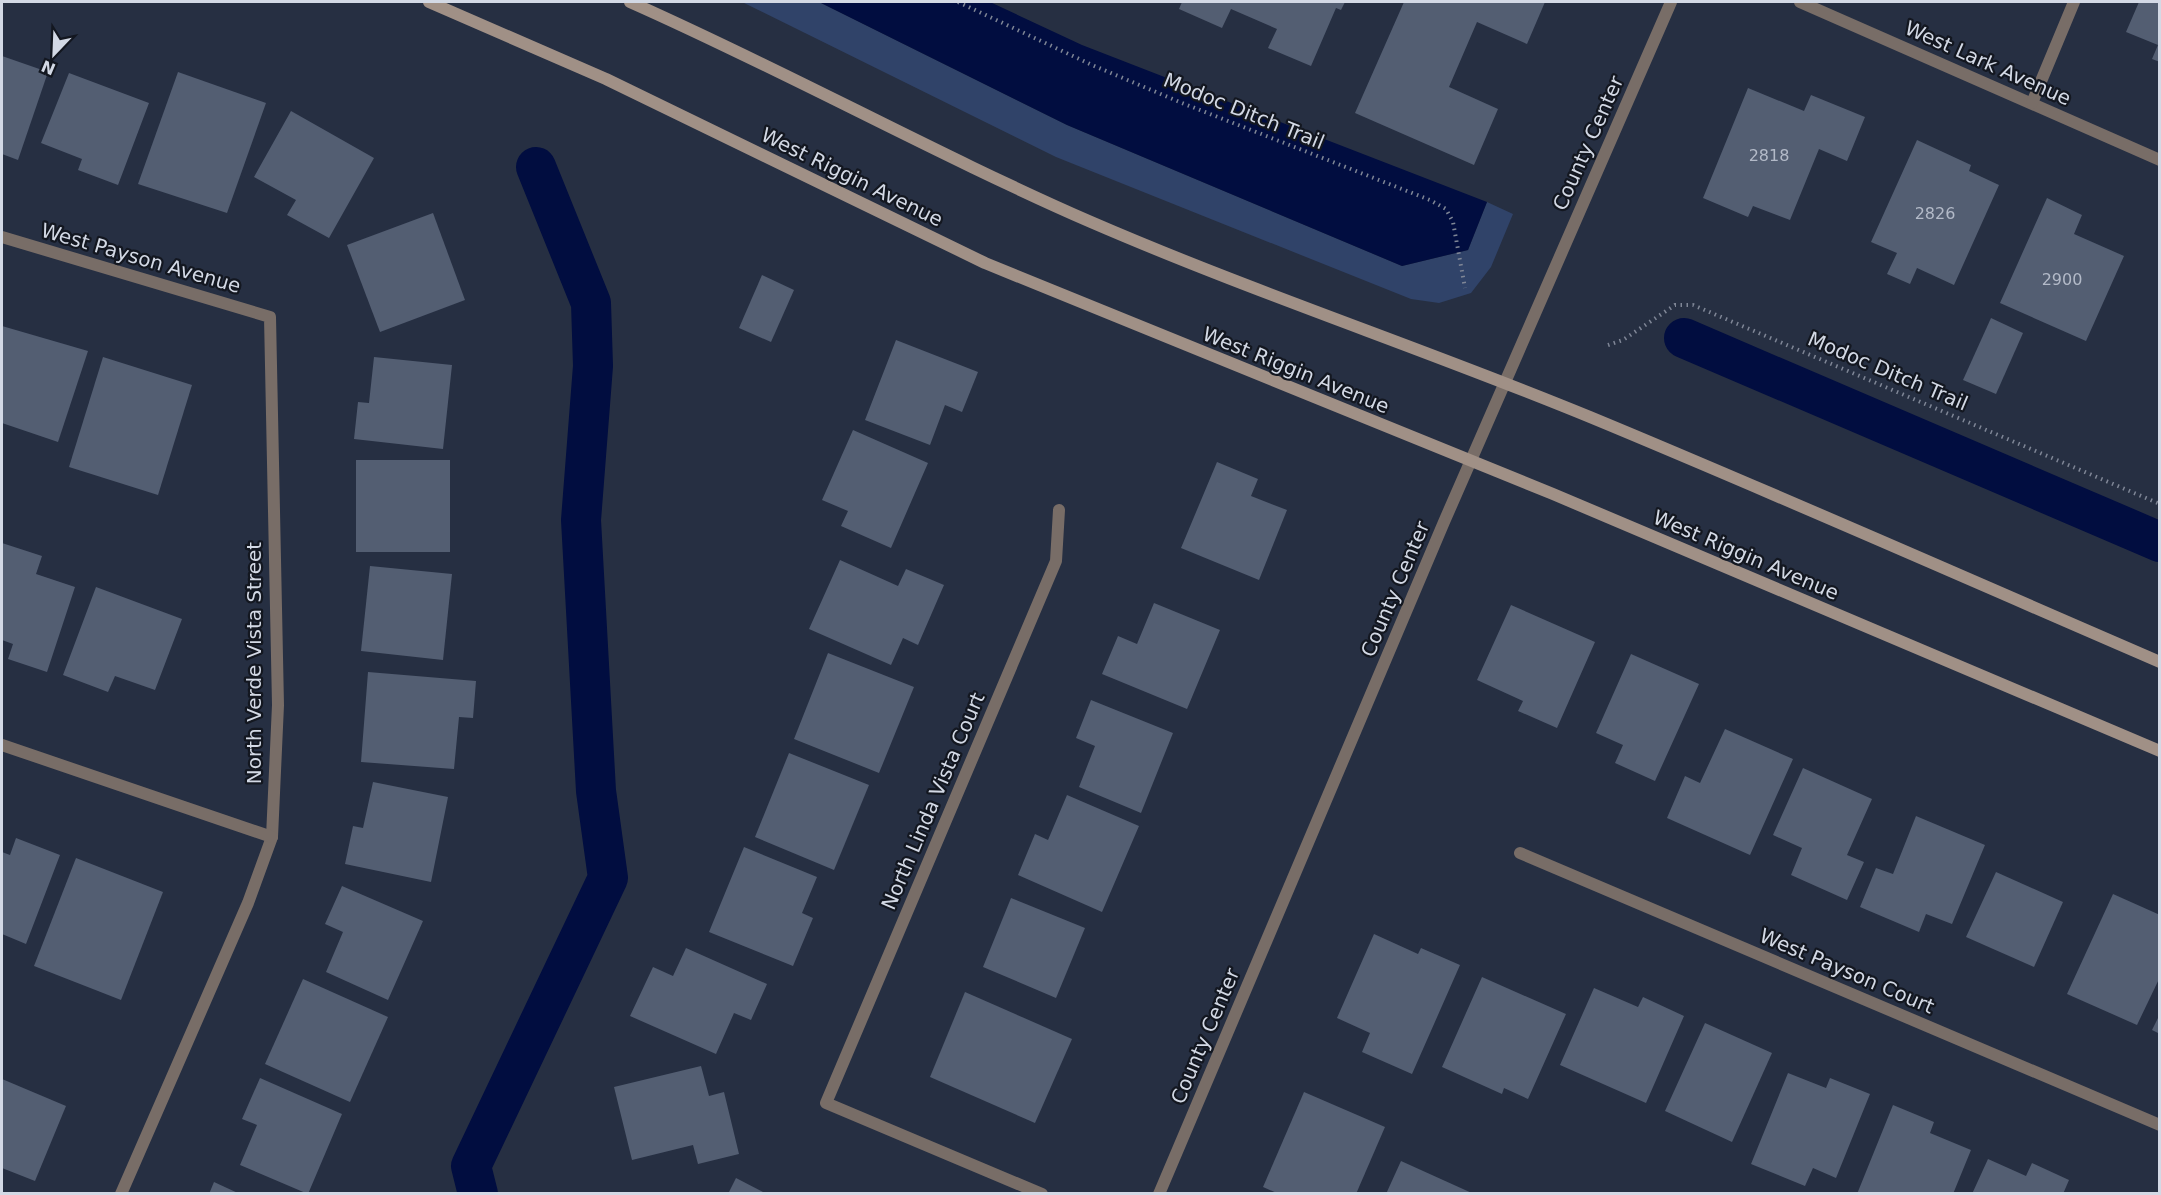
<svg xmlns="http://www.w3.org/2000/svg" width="2161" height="1195" font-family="'DejaVu Sans',sans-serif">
<rect width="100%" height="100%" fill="#262f42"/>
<path fill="#304369" d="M742 2H819L1067 125 1402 266 1468 250 1487 202 1513 214 1491 267 1471 293 1439 303 1411 299 1056 157Z"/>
<path fill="#010d40" d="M819 2H990L1082 45 1487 202 1468 250 1402 266 1067 125Z"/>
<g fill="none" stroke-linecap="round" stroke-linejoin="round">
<g stroke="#010d40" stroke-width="40">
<path d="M1684 338 2160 542"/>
<path d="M478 1194 471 1166 608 878 596 791 581 520 593 366 591 303 536 167"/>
</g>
</g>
<g fill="#535e72">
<path d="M1182 2H1345L1341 10 1336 8 1311 66 1268 48 1277 29 1231 9 1222 28 1179 9Z"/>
<path d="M1404 2H1545L1527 44 1477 22 1449 87 1498 109 1474 165 1355 113Z"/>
<path d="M2139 2H2160V62L2152 59 2158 45 2126 32Z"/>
<path d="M2 56 48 72 18 160 2 154Z"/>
<path d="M178 72 266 103 227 213 138 184Z"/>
<path d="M69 73 149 103 118 185 78 170 82 159 41 143Z"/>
<path d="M1748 88 1804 111 1811 95 1865 117 1847 161 1819 149 1790 220 1753 206 1748 217 1703 198Z"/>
<path d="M291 111 374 158 329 238 287 215 296 200 254 177Z"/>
<path d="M1917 140 1971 165 1969 171 1999 185 1954 285 1917 268 1910 284 1887 274 1897 253 1871 242Z"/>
<path d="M2047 198 2082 215 2074 234 2124 256 2086 341 2000 303Z"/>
<path d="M433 213 465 300 380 332 347 245Z"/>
<path d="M762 275 794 290 771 342 739 328Z"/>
<path d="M1991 318 2023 333 1996 394 1963 380Z"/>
<path d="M2 326 88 351 58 442 2 423Z"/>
<path d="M896 340 978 372 962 412 945 405 930 445 865 420Z"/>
<path d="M103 357 192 385 158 495 69 467Z"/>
<path d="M374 357 452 365 443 449 354 439 358 402 369 403Z"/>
<path d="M853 430 928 463 891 548 841 526 848 511 822 500Z"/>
<rect x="356" y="460" width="94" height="92"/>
<path d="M1217 462 1258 479 1251 496 1287 510 1259 580 1181 548Z"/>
<path d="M2 543 42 556 36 574 75 587 47 672 8 659 13 644 2 640Z"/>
<path d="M840 560 898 586 906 569 944 585 918 645 903 638 891 665 809 629Z"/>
<path d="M370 566 452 574 443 660 361 651Z"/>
<path d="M96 587 182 619 155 690 115 676 108 692 63 675Z"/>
<path d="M1154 603 1220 630 1187 709 1102 674 1118 636 1137 644Z"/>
<path d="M1511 605 1595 642 1557 728 1518 711 1523 701 1477 680Z"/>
<path d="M828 653 914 687 879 773 794 739Z"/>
<path d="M1631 654 1699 684 1655 781 1615 763 1623 745 1596 733Z"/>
<path d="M368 672 476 681 473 718 459 717 454 769 361 762Z"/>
<path d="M1091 700 1173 733 1141 813 1079 787 1095 746 1076 738Z"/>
<path d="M1725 729 1793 759 1750 855 1667 818 1685 776 1700 783Z"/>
<path d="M789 753 869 785 834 870 755 837Z"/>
<path d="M1803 768 1872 799 1847 855 1864 862 1847 900 1791 875 1802 848 1773 835Z"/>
<path d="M373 782 448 797 431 882 345 864 353 826 363 828Z"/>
<path d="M1067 795 1139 826 1102 912 1018 875 1035 834 1048 840Z"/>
<path d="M1916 816 1985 845 1952 924 1926 914 1919 932 1860 907 1876 868 1893 874Z"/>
<path d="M16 838 60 855 26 944 2 934V852L10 855Z"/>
<path d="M744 847 817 877 802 913 813 918 793 966 709 932Z"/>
<path d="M76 858 163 892 121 1000 34 966Z"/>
<path d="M1996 872 2063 902 2034 967 1966 937Z"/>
<path d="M342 886 423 921 388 1000 326 972 343 932 325 924Z"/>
<path d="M2113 894 2160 915V977L2137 1025 2067 994Z"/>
<path d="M1011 898 1085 928 1056 998 983 967Z"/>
<path d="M1374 934 1418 954 1421 948 1460 965 1412 1074 1362 1052 1370 1033 1337 1018Z"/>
<path d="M686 948 767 984 751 1020 734 1013 716 1054 630 1016 653 967 673 976Z"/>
<path d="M1482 977 1566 1014 1528 1099 1504 1088 1502 1094 1442 1067Z"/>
<path d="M303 979 388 1017 350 1102 265 1064Z"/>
<path d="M1594 988 1638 1007 1643 997 1684 1016 1646 1103 1560 1065Z"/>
<path d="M965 992 1072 1039 1035 1123 930 1077Z"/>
<path d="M2160 1014V1034L2152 1030Z"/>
<path d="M1705 1023 1772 1053 1732 1142 1665 1111Z"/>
<path d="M701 1066 709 1096 724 1092 739 1154 698 1164 693 1145 632 1160 614 1087Z"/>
<path d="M1788 1073 1826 1088 1830 1078 1870 1094 1836 1178 1813 1168 1805 1186 1751 1164Z"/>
<path d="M260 1078 342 1114 308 1194 240 1165 257 1125 242 1119Z"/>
<path d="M2 1079 66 1106 35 1181 2 1168Z"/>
<path d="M1304 1092 1385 1127 1356 1194H1279L1263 1187Z"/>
<path d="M1893 1105 1934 1122 1930 1133 1971 1150 1953 1194H1857Z"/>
<path d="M1988 1159 2026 1176 2032 1163 2069 1180 2063 1194H1972Z"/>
<path d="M1401 1161 1474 1194H1386Z"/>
<path d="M736 1178 767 1194H728Z"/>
<path d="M214 1182 240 1194H209Z"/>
</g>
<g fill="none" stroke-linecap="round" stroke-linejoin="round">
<g stroke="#7f8696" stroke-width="4" stroke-dasharray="1.5 4.5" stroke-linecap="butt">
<path d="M958 2 1092 65 1182 103 1430 200 1446 209 1453 222 1465 288"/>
<path d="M1608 345 1623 340 1675 305H1693L2160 504"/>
</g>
<g stroke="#786d67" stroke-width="12">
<path d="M1800 2 2160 160"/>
<path d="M2032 103 2074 2"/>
<path d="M2 237 270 317 278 705 272 837 248 903 121 1194"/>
<path d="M2 745 272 837"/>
<path d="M1520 853 2160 1125"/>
<path d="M1042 1194 826 1103 1056 561 1059 510"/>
</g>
<path stroke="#786d67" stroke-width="12" d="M1159 1194 1444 522 1671 2"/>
<g stroke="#a09086" stroke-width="12">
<path d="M429 2 606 79 985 263 1553 494 2160 751"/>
<path d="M630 2C786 71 935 154 1091 222 1255 293 1425 349 1590 417 1781 496 1970 580 2160 662"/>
</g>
</g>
<g text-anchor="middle" stroke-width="4.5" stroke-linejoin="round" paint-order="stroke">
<g font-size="16" fill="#b3bac8">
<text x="1769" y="161">2818</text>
<text x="1935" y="219">2826</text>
<text x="2062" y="285">2900</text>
</g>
<g font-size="20" fill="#d3d9e5" stroke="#131720">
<text transform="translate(1988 63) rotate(24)" y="7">West Lark Avenue</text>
<text transform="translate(1244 111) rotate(22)" y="7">Modoc Ditch Trail</text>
<text transform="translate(1588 143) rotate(-66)" y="7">County Center</text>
<text transform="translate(852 177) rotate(26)" y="7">West Riggin Avenue</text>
<text transform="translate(141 258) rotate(16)" y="7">West Payson Avenue</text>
<text transform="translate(1296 370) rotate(22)" y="7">West Riggin Avenue</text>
<text transform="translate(1888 371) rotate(23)" y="7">Modoc Ditch Trail</text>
<text transform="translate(1746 555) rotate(23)" y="7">West Riggin Avenue</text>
<text transform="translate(1395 589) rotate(-67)" y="7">County Center</text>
<text transform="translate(254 663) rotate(-90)" y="7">North Verde Vista Street</text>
<text transform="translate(933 801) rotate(-67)" y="7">North Linda Vista Court</text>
<text transform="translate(1847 971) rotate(23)" y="7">West Payson Court</text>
<text transform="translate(1205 1036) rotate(-67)" y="7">County Center</text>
</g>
</g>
<rect width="2161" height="1195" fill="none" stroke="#d3d9e5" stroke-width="6"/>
<g transform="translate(54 54) rotate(203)" stroke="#131720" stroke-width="4.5" paint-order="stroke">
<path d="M0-4.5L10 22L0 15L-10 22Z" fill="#d3d9e5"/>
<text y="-9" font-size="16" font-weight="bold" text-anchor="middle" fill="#d3d9e5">N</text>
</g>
</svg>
